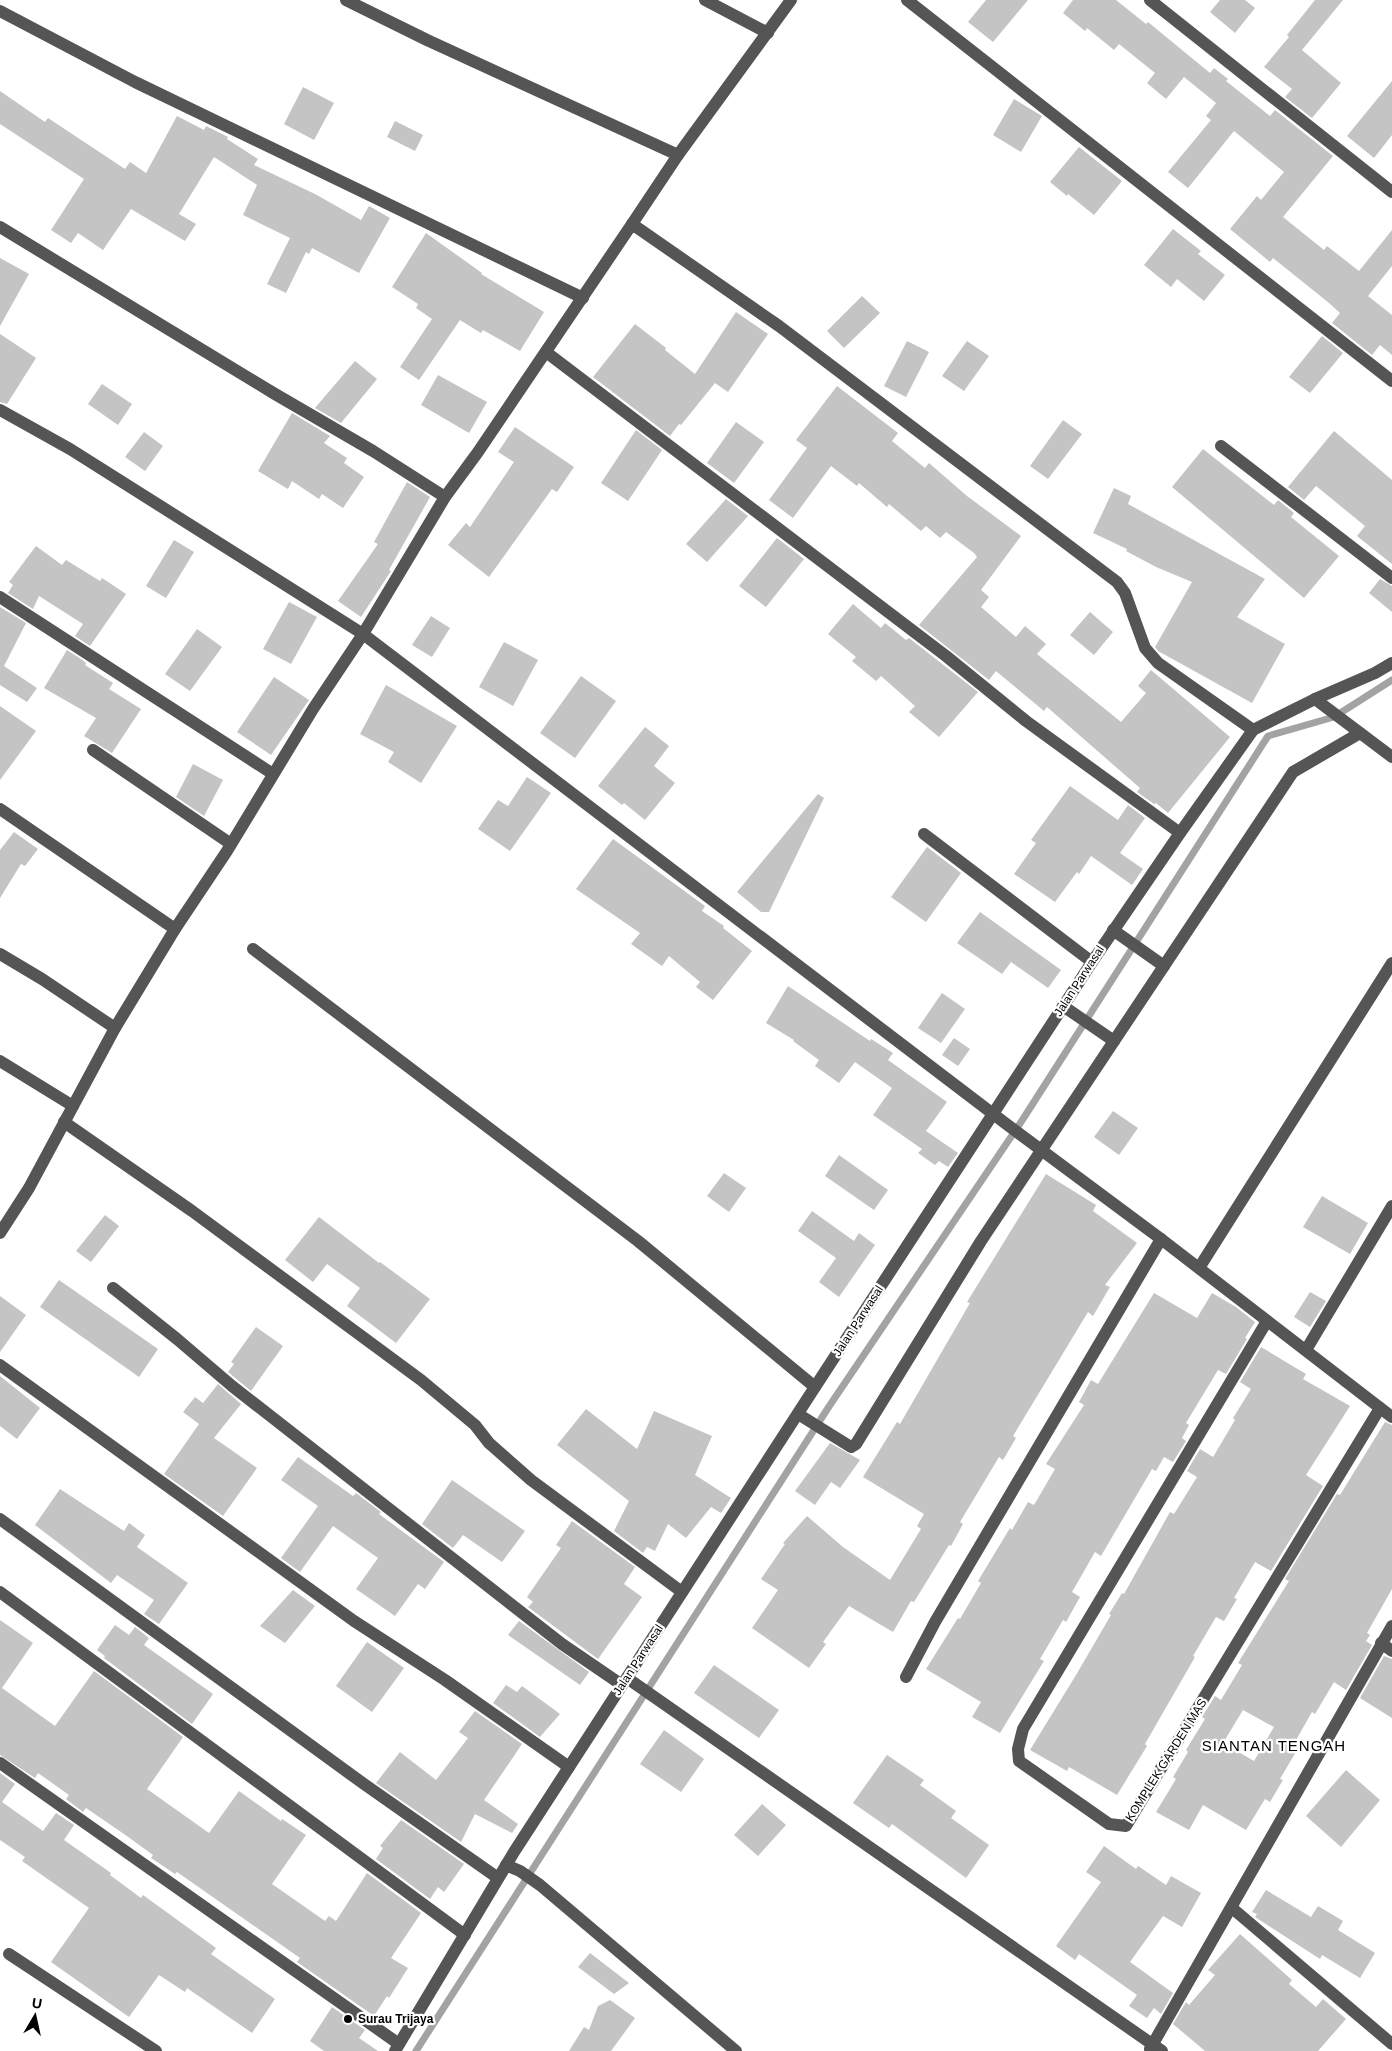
<svg xmlns="http://www.w3.org/2000/svg" width="1392" height="2051" font-family="Arial,sans-serif">
<rect width="100%" height="100%" fill="#fff"/>
<g fill="none" stroke-linecap="round" stroke-linejoin="round">
<path stroke="#a3a3a3" stroke-width="7" d="M416 2051 828 1408 1023 1119 1268 736 1334 717 1392 680"/>
</g>
<g fill="#c4c4c4" fill-rule="evenodd">
<path d="M986 0H1028L993 42 968 22Z"/>
<path d="M1073 0H1116L1146 24 1148 22 1210 73 1214 68 1228 79 1226 81 1270 116 1275 110 1333 156 1283 217 1324 250 1327 246 1359 271 1392 230V266L1368 296 1392 315V355L1380 345 1372 355 1332 323 1340 313 1329 303 1273 258 1270 262 1230 229 1257 196 1261 200 1284 172 1234 131 1188 188 1168 172 1211 120 1206 116 1216 103 1184 77 1166 99 1147 83 1155 73 1119 44 1114 50 1087 28 1085 31 1063 13Z"/>
<path d="M1220 0H1245L1255 8 1235 33 1210 12Z"/>
<path d="M1315 0H1343L1302 50 1341 83 1312 118 1285 97 1292 89 1264 67 1289 37 1287 35Z"/>
<path d="M1392 81V135L1374 158 1347 136Z"/>
<path d="M303 87 334 103 314 140 284 124Z"/>
<path d="M0 91 45 122 48 118 125 169 130 162 146 173 177 116 204 130 206 126 228 137 227 139 258 159 254 165 315 194 361 220 369 206 390 218 359 273 312 248 309 254 306 252 286 293 267 284 290 238 243 215 257 185 214 157 179 214 196 224 185 241 131 209 103 250 78 233 71 243 51 230 84 179 0 124Z"/>
<path d="M1014 99 1042 116 1021 152 993 135Z"/>
<path d="M395 121 423 135 415 151 387 137Z"/>
<path d="M1079 147 1122 181 1094 215 1068 194 1067 196 1050 182Z"/>
<path d="M1173 229 1201 251 1198 254 1225 275 1204 301 1177 279 1171 287 1144 265Z"/>
<path d="M426 233 482 273 481 274 544 312 520 351 483 330 481 333 460 320 419 380 400 367 432 319 416 308 418 304 392 287Z"/>
<path d="M0 258 29 274 0 326Z"/>
<path d="M862 296 880 313 844 348 827 331Z"/>
<path d="M736 312 768 334 728 392 715 383 681 425 679 424 670 436 593 377 635 324 666 348 665 350 695 374Z"/>
<path d="M0 334 36 358 7 404 0 402Z"/>
<path d="M1322 336 1343 353 1310 393 1289 377Z"/>
<path d="M907 341 929 352 906 397 884 386Z"/>
<path d="M967 341 989 356 964 391 942 376Z"/>
<path d="M355 361 377 379 341 423 315 408Z"/>
<path d="M438 375 487 402 469 433 421 405Z"/>
<path d="M102 384 132 404 118 425 88 404Z"/>
<path d="M837 386 898 433 892 441 925 468 929 463 967 496 1021 536 981 590 989 597 981 607 1016 637 1025 626 1046 644 1037 654 1121 722 1146 693 1138 686 1151 670 1230 737 1168 813 1156 803 1154 804 1137 792 1140 788 1047 707 1044 711 996 671 989 680 919 625 977 557 974 553 946 532 940 538 926 526 921 531 889 504 887 507 859 483 857 486 831 466 793 518 769 500 807 448 796 440Z"/>
<path d="M292 413 330 436 324 443 347 458 344 463 364 477 343 508 322 494 319 499 292 481 288 489 258 471Z"/>
<path d="M1063 420 1082 434 1048 479 1030 466Z"/>
<path d="M736 422 764 442 734 483 707 463Z"/>
<path d="M515 427 574 467 557 492 552 489 489 577 448 545 466 523 470 527 514 462 498 452Z"/>
<path d="M636 430 662 450 628 501 601 483Z"/>
<path d="M1334 431 1392 480V564L1357 536 1365 526 1316 486 1304 500 1288 487Z"/>
<path d="M144 432 163 446 145 471 125 457Z"/>
<path d="M1203 449 1274 505 1278 500 1294 513 1291 517 1339 556 1304 598 1172 487Z"/>
<path d="M407 482 430 497 389 570 391 571 361 617 338 601 378 544 374 542Z"/>
<path d="M1114 488 1131 496 1128 504 1265 579 1237 617 1285 644 1252 703 1158 651 1155 647 1192 582 1156 567 1126 551 1127 549 1093 533Z"/>
<path d="M726 499 748 516 707 562 686 544Z"/>
<path d="M777 538 804 559 766 607 739 586Z"/>
<path d="M174 540 194 552 166 598 146 586Z"/>
<path d="M36 546 62 565 66 560 100 581 102 578 126 594 90 646 75 636 83 624 39 596 33 609 8 593 13 585 9 582Z"/>
<path d="M1380 579 1392 586V612L1369 593Z"/>
<path d="M289 602 317 617 291 664 263 649Z"/>
<path d="M853 604 881 628 885 623 906 640 909 638 978 692 939 737 909 712 915 706 881 676 876 681 852 661 856 657 828 634Z"/>
<path d="M0 607 26 623 4 666 37 688 27 702 0 685Z"/>
<path d="M1090 612 1113 632 1094 655 1070 635Z"/>
<path d="M431 616 450 628 432 657 412 645Z"/>
<path d="M197 629 222 647 190 691 165 674Z"/>
<path d="M504 642 538 660 513 706 479 687Z"/>
<path d="M67 650 81 659 86 663 85 665 113 683 109 689 141 709 112 753 84 736 96 718 44 688Z"/>
<path d="M581 676 616 701 575 758 540 733Z"/>
<path d="M274 677 309 700 271 755 237 732Z"/>
<path d="M386 685 457 726 421 783 388 762 394 752 360 734Z"/>
<path d="M0 706 36 731 0 780Z"/>
<path d="M645 727 669 746 654 766 675 783 645 820 624 803 622 805 598 786Z"/>
<path d="M193 764 223 780 204 816 176 797Z"/>
<path d="M527 777 551 793 510 851 478 829 498 800 508 806Z"/>
<path d="M1070 786 1118 820 1128 805 1145 818 1120 853 1143 869 1132 885 1091 856 1079 874 1077 872 1055 902 1014 874 1036 843 1031 840Z"/>
<path d="M818 794 824 798 769 912H761L737 892Z"/>
<path d="M14 832 38 849 25 866 21 864 0 898V850Z"/>
<path d="M613 839 705 906 702 911 724 926 723 928 752 951 713 1000 696 987 700 982 669 956 662 966 631 944 640 933 576 889Z"/>
<path d="M927 847 961 873 926 922 891 897Z"/>
<path d="M980 912 1061 970 1048 988 1011 962 1002 974 957 943Z"/>
<path d="M788 986 870 1041 871 1039 893 1053 888 1060 947 1102 926 1131 958 1153 948 1167 939 1161 935 1165 918 1153 922 1149 873 1115 892 1088 855 1062 839 1083 815 1066 819 1060 793 1041 794 1040 766 1023Z"/>
<path d="M942 993 965 1009 941 1043 918 1028Z"/>
<path d="M954 1038 970 1049 958 1066 942 1055Z"/>
<path d="M1113 1111 1138 1128 1119 1155 1094 1137Z"/>
<path d="M839 1155 888 1190 874 1210 825 1176Z"/>
<path d="M724 1173 746 1188 729 1212 707 1196Z"/>
<path d="M1046 1174 1096 1205 1093 1211 1137 1243 1105 1285 1110 1287 1093 1316 1088 1312 1013 1436 1016 1438 1003 1460 999 1457 960 1522 963 1524 951 1546 949 1545 914 1602 911 1601 893 1632 849 1606 823 1642 826 1644 809 1668 752 1628 778 1590 761 1579 785 1544 783 1543 807 1516 843 1547 890 1580 921 1529 917 1526 924 1514 863 1477 897 1422 900 1424 970 1303 967 1302Z"/>
<path d="M1322 1196 1368 1223 1350 1254 1303 1227Z"/>
<path d="M812 1211 854 1241 859 1233 875 1245 839 1297 819 1282 836 1258 798 1231Z"/>
<path d="M105 1215 119 1226 91 1262 76 1251Z"/>
<path d="M319 1217 379 1263 380 1262 430 1299 396 1343 347 1306 360 1288 327 1264 313 1282 285 1260Z"/>
<path d="M59 1280 158 1349 139 1377 40 1307Z"/>
<path d="M1310 1292 1326 1301 1310 1327 1294 1317Z"/>
<path d="M1154 1293 1197 1318 1212 1293 1236 1307 1255 1322 1245 1338 1247 1339 1226 1374 1218 1370 1186 1423 1189 1425 1182 1438 1186 1441 1173 1462 1164 1457 1156 1471 1152 1469 1101 1556 1095 1552 1072 1592 1080 1597 1066 1622 1063 1620 1040 1659 1044 1661 1000 1733 972 1717 981 1702 926 1669 958 1618 960 1619 981 1583 978 1581 1010 1528 1012 1530 1028 1502 1034 1505 1055 1469 1046 1464 1084 1405 1079 1402 1091 1380 1098 1384Z"/>
<path d="M0 1296 26 1315 0 1352Z"/>
<path d="M256 1327 283 1346 251 1391 228 1372 234 1364 231 1362Z"/>
<path d="M1261 1347 1306 1374 1303 1379 1350 1406 1306 1475 1323 1486 1271 1571 1255 1562 1234 1598 1237 1599 1224 1621 1216 1617 1193 1656 1195 1657 1145 1744 1147 1746 1117 1795 1069 1767 1067 1771 1030 1750 1076 1675 1111 1615 1109 1614 1122 1593 1124 1594 1170 1512 1174 1514 1197 1477 1187 1471 1200 1449 1213 1457 1235 1420 1233 1418 1251 1389 1240 1382Z"/>
<path d="M0 1376 40 1408 17 1439 0 1426Z"/>
<path d="M218 1384 241 1404 214 1438 257 1468 223 1516 164 1474 199 1424 183 1412 195 1397 203 1403Z"/>
<path d="M586 1409 637 1449 654 1411 712 1436 695 1475 731 1498 721 1513 711 1507 686 1538 668 1524 655 1551 647 1547 643 1553 614 1531 629 1501 557 1445Z"/>
<path d="M1385 1422 1392 1425V1589L1367 1633 1370 1635 1366 1641 1372 1645 1346 1690 1334 1682 1315 1714 1312 1712 1292 1747 1297 1750 1280 1779 1283 1780 1270 1802 1265 1799 1246 1830 1203 1805 1189 1830 1156 1812 1176 1779 1173 1777 1188 1752 1186 1750 1205 1719 1202 1717 1215 1696 1221 1700 1242 1665 1238 1663 1289 1581 1285 1579 1337 1494 1340 1495ZM1243 1710 1274 1727 1254 1761 1223 1743Z"/>
<path d="M830 1443 860 1460 840 1488 831 1482 815 1505 795 1491Z"/>
<path d="M298 1457 353 1496 356 1493 381 1512 379 1514 444 1562 425 1589 418 1584 395 1616 356 1589 378 1558 333 1526 300 1572 281 1558 318 1506 281 1480Z"/>
<path d="M452 1480 525 1531 502 1562 463 1535 453 1548 422 1524Z"/>
<path d="M60 1489 124 1531 129 1523 145 1535 137 1547 188 1583 159 1624 144 1614 154 1600 117 1575 111 1583 35 1525Z"/>
<path d="M572 1521 635 1567 624 1584 642 1597 598 1659 528 1607 533 1602 527 1597 561 1548 556 1545Z"/>
<path d="M293 1590 315 1606 285 1643 260 1626Z"/>
<path d="M0 1620 33 1643 2 1688 55 1726 94 1671 183 1737 147 1789 209 1833 239 1791 281 1821 282 1819 306 1835 272 1884 325 1921 329 1916 336 1921 367 1873 421 1913 391 1958 408 1968 389 1998 387 1996 374 2016 297 1962 300 1958 177 1872 175 1874 151 1858 153 1855 124 1834 86 1808 83 1812 66 1799 69 1795 38 1773 35 1778 0 1755Z"/>
<path d="M519 1621 589 1672 580 1685 508 1635Z"/>
<path d="M115 1625 129 1635 135 1627 149 1638 144 1645 213 1694 192 1724 104 1658 105 1656 97 1650Z"/>
<path d="M367 1642 404 1668 372 1712 336 1686Z"/>
<path d="M1384 1656 1392 1659V1718L1360 1698Z"/>
<path d="M714 1665 779 1710 759 1738 694 1693Z"/>
<path d="M506 1685 517 1692 522 1686 560 1714 540 1737 493 1703Z"/>
<path d="M475 1711 522 1744 484 1800 518 1824 512 1833 475 1814 461 1842 376 1783 400 1752 436 1780 468 1738 459 1732Z"/>
<path d="M664 1730 704 1759 681 1792 640 1764Z"/>
<path d="M887 1755 924 1780 920 1785 956 1811 951 1818 989 1845 966 1878 892 1824 889 1828 853 1803Z"/>
<path d="M1346 1770 1380 1800 1341 1847 1306 1816Z"/>
<path d="M0 1773 15 1784 2 1802 43 1831 56 1813 74 1825 64 1840 111 1873 110 1875 141 1898 143 1895 216 1948 211 1954 275 1999 252 2033 187 1988 185 1992 159 1975 129 2017 51 1962 89 1908 22 1861 25 1857 0 1840Z"/>
<path d="M762 1804 786 1825 758 1856 734 1835Z"/>
<path d="M401 1820 464 1864 444 1892 438 1887 430 1899 376 1859 383 1848 380 1846Z"/>
<path d="M1104 1846 1136 1869 1138 1866 1166 1885 1171 1876 1201 1893 1182 1927 1163 1916 1130 1962 1173 1993 1161 2014 1154 2008 1147 2018 1129 2006 1137 1995 1079 1954 1075 1960 1056 1946 1101 1882 1086 1872Z"/>
<path d="M1266 1890 1311 1917 1318 1906 1343 1921 1338 1930 1375 1953 1360 1978 1322 1955 1320 1959 1255 1917 1257 1914 1252 1912Z"/>
<path d="M1240 1934 1292 1980 1289 1984 1316 2007 1323 1999 1346 2019 1318 2051H1205L1173 2024 1186 2002 1189 2005 1215 1975 1208 1970Z"/>
<path d="M590 1953 629 1983 614 1994 578 1967Z"/>
<path d="M610 2000 635 2018 611 2051H569L584 2027 589 2030 598 2006Z"/>
<path d="M332 2007 365 2030 359 2038 378 2051H324L310 2041Z"/>
</g>
<g fill="none" stroke-linecap="round" stroke-linejoin="round">
<g stroke="#555" stroke-width="12">
<path d="M346 0 427 40 678 155"/>
<path d="M705 0 768 33"/>
<path d="M907 0 1392 381"/>
<path d="M1150 0 1392 192"/>
<path d="M0 11 135 82 583 298"/>
<path d="M632 224 678 155 791 0"/>
<path d="M0 227 275 394 373 451 445 497"/>
<path d="M546 352 946 656 1026 721 1180 833"/>
<path d="M0 410 70 449 363 634 1005 1123 1161 1239 1392 1417"/>
<path d="M1221 446 1392 578"/>
<path d="M0 597 273 774"/>
<path d="M1315 699 1392 757"/>
<path d="M93 750 231 844"/>
<path d="M0 809 175 929"/>
<path d="M924 834 1092 962"/>
<path d="M1113 930 1164 966"/>
<path d="M253 949 638 1241 815 1387"/>
<path d="M0 954 42 979 115 1028"/>
<path d="M1063 1006 1114 1041"/>
<path d="M0 1061 73 1106"/>
<path d="M64 1122 192 1211 421 1380 475 1425 489 1443 531 1480 682 1592"/>
<path d="M0 1233 29 1188 115 1028 175 929 227 851 313 709 363 634 445 497 478 452 632 224 779 326 1117 582 1125 593 1145 648 1158 663 1253 730"/>
<path d="M1199 1268 1392 963"/>
<path d="M113 1288 177 1339 232 1386 562 1644 622 1685"/>
<path d="M1267 1321 1023 1729 1018 1749 1019 1761 1109 1824 1126 1826 1380 1408"/>
<path d="M1306 1350 1392 1206"/>
<path d="M0 1365 354 1621 445 1680 569 1767"/>
<path d="M798 1414 851 1447 856 1444 981 1241 1293 772 1360 733"/>
<path d="M0 1519 364 1784 498 1878"/>
<path d="M0 1592 465 1935"/>
<path d="M1381 1643 1392 1651"/>
<path d="M906 1677 935 1622 1161 1239"/>
<path d="M627 1678 1162 2051"/>
<path d="M0 1763 399 2044"/>
<path d="M506 1865 520 1871 540 1885 736 2051"/>
<path d="M1232 1908 1392 2044"/>
<path d="M9 1954 156 2051"/>
<path d="M1150 2049 1392 1626"/>
<path d="M395 2051 514 1852 815 1387 1092 962 1180 833 1253 730 1315 699 1375 673 1392 663"/>
</g>
</g>
<circle fill="#000" stroke="#fff" stroke-width="2" cx="348" cy="2019" r="5"/>
<g text-anchor="middle" stroke-width="4.5" stroke-linejoin="round" paint-order="stroke">
<g font-size="12" fill="#000" stroke="#fff">
<text transform="translate(1079 981) rotate(-57)" y="4">Jalan Parwasal</text>
<text transform="translate(858 1321) rotate(-57)" y="4">Jalan Parwasal</text>
<text transform="translate(638 1660) rotate(-57)" y="4">Jalan Parwasal</text>
<text transform="translate(1166 1760) rotate(-58)" y="4">KOMPLEK GARDEN MAS</text>
</g>
<g font-size="12" font-weight="bold" fill="#000" stroke="#fff" text-anchor="start">
<text x="358" y="2023">Surau Trijaya</text>
</g>
<g font-size="15" letter-spacing="1" fill="#000" stroke="#fff">
<text x="1274" y="1751">SIANTAN TENGAH</text>
</g>
</g>
<g transform="translate(35 2016) rotate(9)" stroke="#ffffff" stroke-width="4" paint-order="stroke">
<path d="M0-4L9 19L0 12L-9 19Z" fill="#000000"/>
<text y="-8" font-size="14" font-weight="bold" text-anchor="middle" fill="#000000">U</text>
</g>
</svg>
